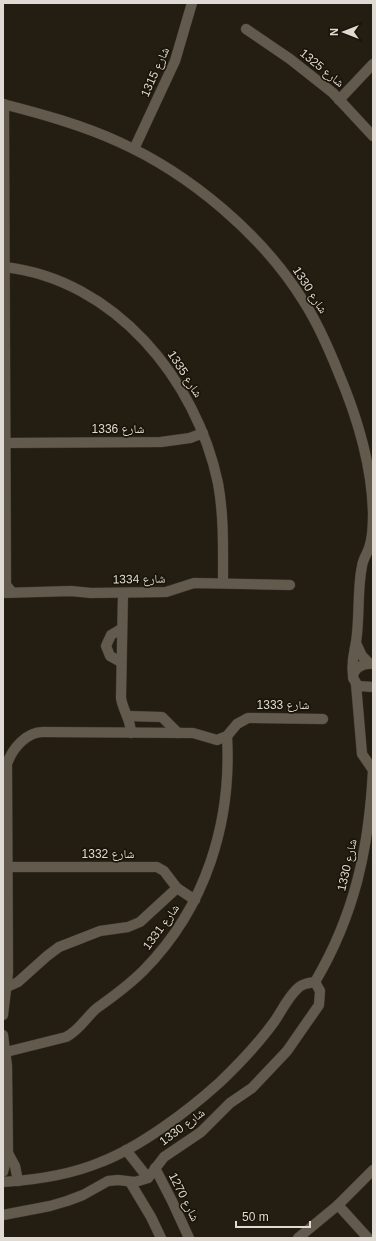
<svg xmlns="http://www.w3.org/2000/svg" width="376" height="1241" font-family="Arial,'Noto Naskh Arabic',sans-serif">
<rect width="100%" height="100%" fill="#231d12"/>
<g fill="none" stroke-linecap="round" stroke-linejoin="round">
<defs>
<g id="minor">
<path d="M246 29 290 59 333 93 373 136"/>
<path d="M339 100 373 64"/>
<path d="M3 104C42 114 82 125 119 142 190 174 263 235 304 302 319 325 329 349 339 374 358 419 372 465 373 514 373 526 373 537 369 548 367 554 363 559 362 566 357 590 360 617 356 642 354 654 351 662 353 675"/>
<path d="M134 149 175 61 192 3"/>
<path d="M5 267C115 280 196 379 218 483 224 516 223 549 223 583"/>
<path d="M3 349H5L4 104"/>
<path d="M5 349 6 585 12 592"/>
<path d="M5 443 161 442 190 438 203 433"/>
<path d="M3 593 71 591 91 593 166 592 194 583 290 585"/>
<path d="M123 593 121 698C123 711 131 720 131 733"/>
<path d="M121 629 111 635 106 646 110 656 121 662"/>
<path d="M356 643 362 656 369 663"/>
<path d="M373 664C363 663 353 668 353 678L358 686 373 687"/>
<path d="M356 684 362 754 373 770"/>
<path d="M127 716 162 717 178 733"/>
<path d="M3 867H157L164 871 177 888 195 900"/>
<path d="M315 982C355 914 369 848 373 770"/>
<path d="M7 987 18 982 47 956 59 947 100 931 128 927 140 922 177 888"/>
<path d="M3 1015 8 973 7 764C12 749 26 732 43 732L193 733 217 740 227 736 237 724 248 718 323 719"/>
<path d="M3 1035 7 1066 8 1153 3 1172"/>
<path d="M6 1052 66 1037C80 1030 86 1017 97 1008 114 996 130 984 144 970 206 907 232 822 227 736"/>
<path d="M126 1150 148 1178"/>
<path d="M8 1153 15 1166 18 1181"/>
<path d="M155 1168 172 1201 189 1238"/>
<path d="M3 1182C36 1180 70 1175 101 1162 140 1147 188 1111 219 1083 239 1064 258 1044 274 1022 281 1012 287 999 296 990 301 984 308 983 315 982"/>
<path d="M130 1182 151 1217 161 1238"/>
<path d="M338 1205 368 1238"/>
<path d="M3 1215 50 1206 67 1201 83 1195 108 1181 118 1180 135 1182 148 1178 164 1157 201 1132 230 1103 252 1088 287 1051 319 1005 320 991 315 982"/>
<path d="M298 1238 338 1205 373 1170"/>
</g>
</defs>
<use href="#minor" stroke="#3b362f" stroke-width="11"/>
<use href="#minor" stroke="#625b4d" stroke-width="10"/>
</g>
<g text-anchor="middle" stroke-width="3.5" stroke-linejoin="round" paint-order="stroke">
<g font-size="12" fill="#dfdbd4" stroke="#1a1409">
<text transform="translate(322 68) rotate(39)" y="4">شارع 1325</text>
<text transform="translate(155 72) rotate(-66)" y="4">شارع 1315</text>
<text transform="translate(310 290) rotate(57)" y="4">شارع 1330</text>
<text transform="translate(185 374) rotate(57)" y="4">شارع 1335</text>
<text x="118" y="433">شارع 1336</text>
<text transform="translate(139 579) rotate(-1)" y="4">شارع 1334</text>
<text x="283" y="709">شارع 1333</text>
<text x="108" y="858">شارع 1332</text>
<text transform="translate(347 865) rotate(-77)" y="4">شارع 1330</text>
<text transform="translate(161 927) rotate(-54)" y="4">شارع 1331</text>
<text transform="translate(182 1127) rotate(-37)" y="4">شارع 1330</text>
<text transform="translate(184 1197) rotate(63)" y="4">شارع 1270</text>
</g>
</g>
<rect width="376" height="1241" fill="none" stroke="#dfdbd4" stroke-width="8"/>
<g transform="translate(344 32) rotate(270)" stroke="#1a1409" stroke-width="3" paint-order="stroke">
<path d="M0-3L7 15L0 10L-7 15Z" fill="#dfdbd4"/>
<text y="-6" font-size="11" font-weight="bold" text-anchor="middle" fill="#dfdbd4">N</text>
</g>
<path d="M236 1221v6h74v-6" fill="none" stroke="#dfdbd4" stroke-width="2"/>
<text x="242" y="1221" font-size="12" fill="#dfdbd4" stroke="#1a1409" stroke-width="3" paint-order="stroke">50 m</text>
</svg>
